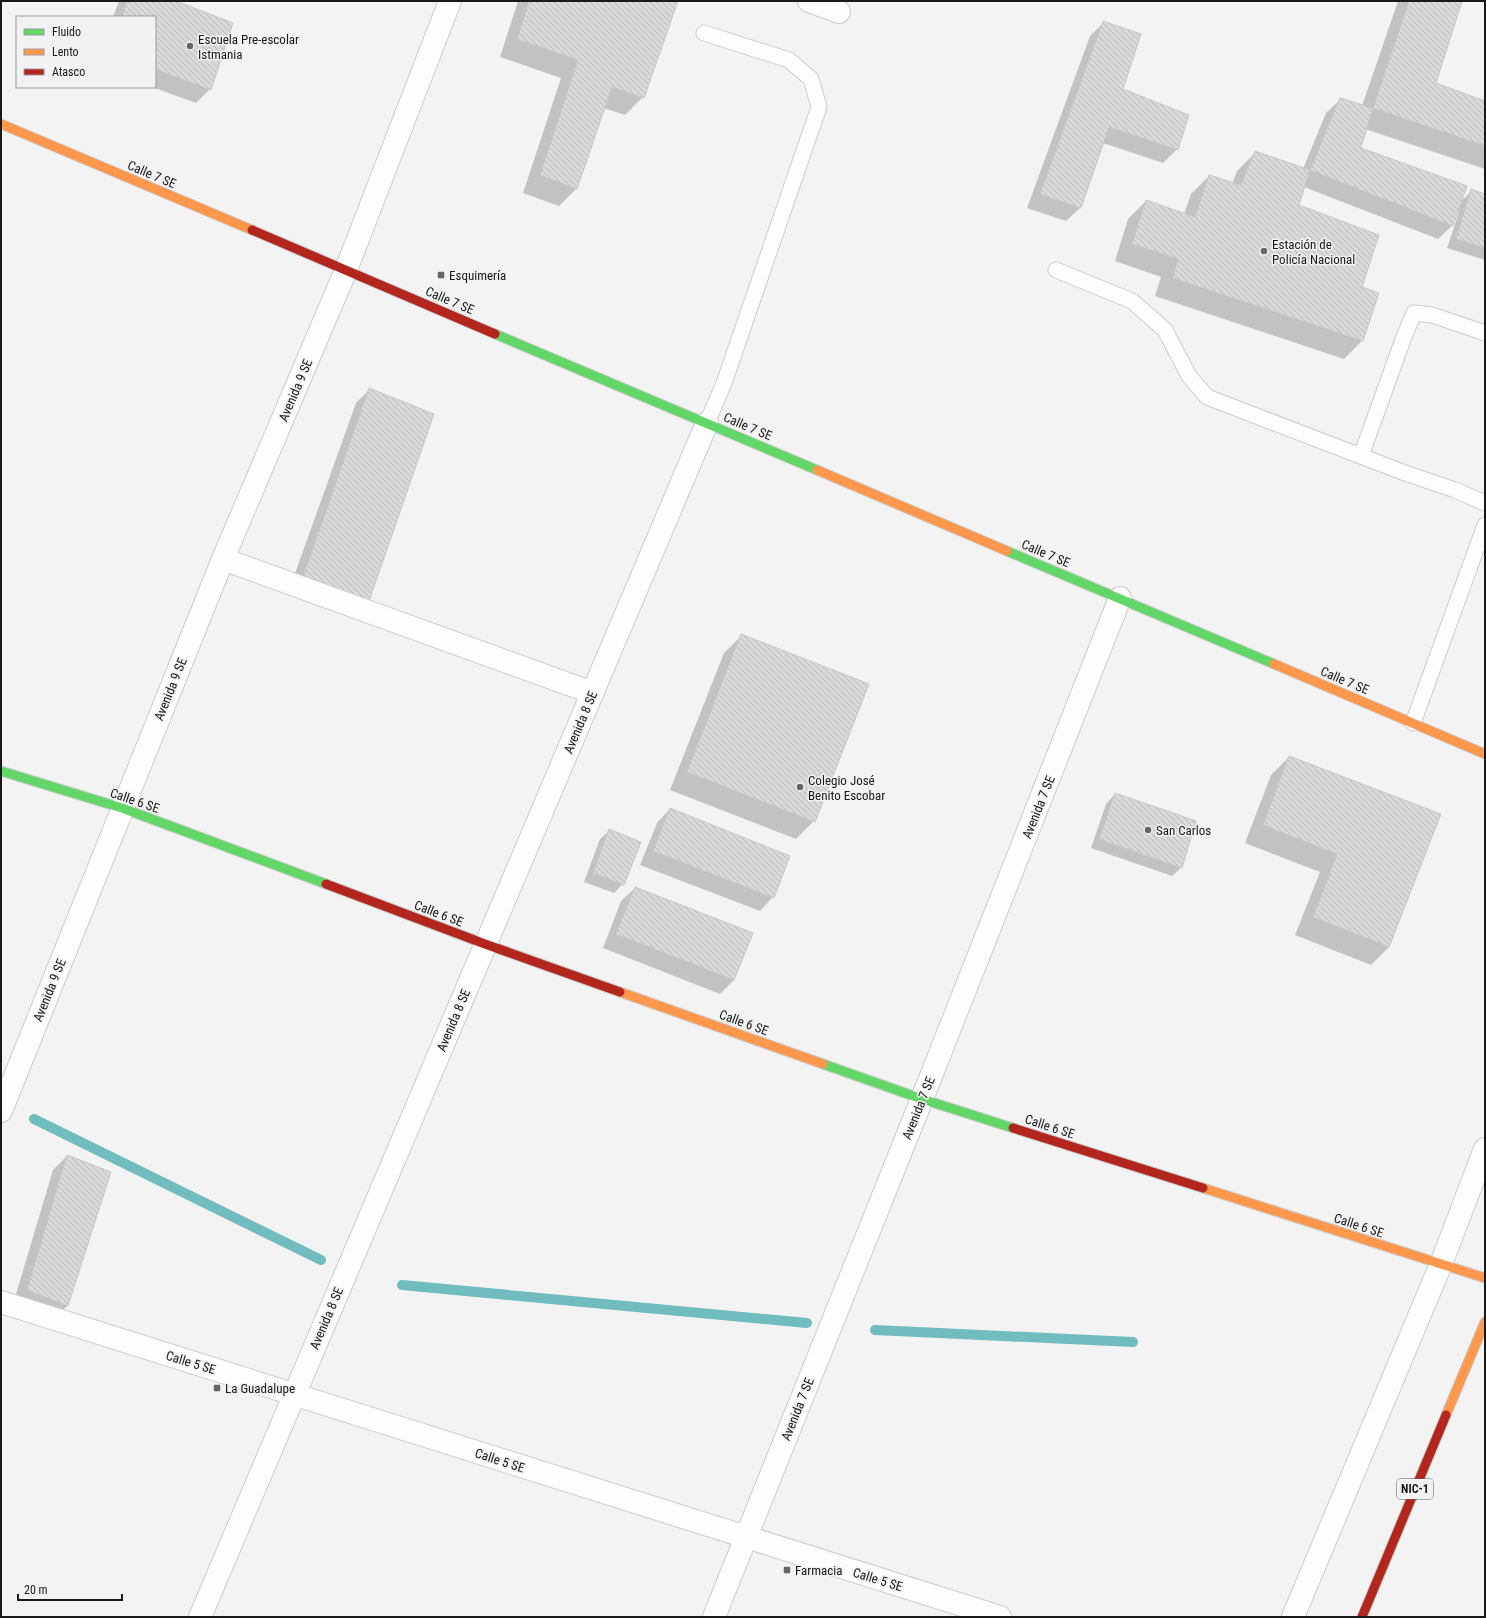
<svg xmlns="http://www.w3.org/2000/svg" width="1486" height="1618" font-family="'Roboto Condensed',sans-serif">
<defs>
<pattern id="building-back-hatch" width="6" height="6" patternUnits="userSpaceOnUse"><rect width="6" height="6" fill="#d9d9d9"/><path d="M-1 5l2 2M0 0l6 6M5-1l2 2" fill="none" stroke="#bababa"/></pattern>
</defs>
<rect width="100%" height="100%" fill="#f3f3f3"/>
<g fill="#0003">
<path d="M119 1H173L210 89 196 103 152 87H155V17H113Z"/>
<path d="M518 1H677L643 97 625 115 604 108 577 188 559 206 523 193 561 78 500 57Z"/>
<path d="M1398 1H1461L1434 84 1485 102V169L1365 129 1359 148 1460 202 1472 191 1485 195V260L1447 248 1459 212H1457L1452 226 1438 239 1304 187 1298 206 1360 287 1377 293 1362 341 1344 359 1155 296 1161 277 1115 261 1128 219 1146 201 1184 214 1191 194 1209 176 1232 184 1237 171 1255 153 1303 169 1326 113 1340 100 1362 106Z"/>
<path d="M1104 22 1121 89 1177 149 1163 163 1103 143 1080 208 1066 221 1027 208 1090 36Z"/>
<path d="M370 389 353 617 288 593 356 403Z"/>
<path d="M742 635 814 821 796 839 670 790 724 653Z"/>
<path d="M1289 757 1439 815 1389 947 1371 965 1295 935 1320 872 1245 843 1271 775Z"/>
<path d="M1115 794 1182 867 1172 876 1091 848 1106 804Z"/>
<path d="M670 809 773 897 760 911 640 865 657 823Z"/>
<path d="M610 830 623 884 614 893 584 882 600 839Z"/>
<path d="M635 888 752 933 734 980 720 994 603 948 621 901Z"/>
<path d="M67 1156V1306L54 1319 13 1304 53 1170Z"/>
</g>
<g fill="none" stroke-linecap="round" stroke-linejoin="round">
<g stroke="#71bcbe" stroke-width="10">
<path d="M34 1119 321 1260"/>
<path d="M402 1285 807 1323"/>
<path d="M875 1330 1133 1342"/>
</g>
</g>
<g fill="url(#building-back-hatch)" stroke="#c7c7c7">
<path d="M127 1H176L233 23 211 90 155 69V17H122Z"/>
<path d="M529 1H678L644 98 612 87 577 189 540 175 578 60 517 39Z"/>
<path d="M1409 1H1462L1436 83 1485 101V146L1373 108Z"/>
<path d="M1103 21 1141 34 1123 89 1189 115 1178 150 1109 127 1081 208 1040 194Z"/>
<path d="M1340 98 1373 108 1361 148 1467 186 1453 226 1310 170Z"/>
<path d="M1255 151 1310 170 1299 205 1379 235 1362 287 1379 293 1363 341 1173 278 1178 259 1132 244 1146 200 1195 217 1209 175 1241 185Z"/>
<path d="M1471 189 1485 194V248L1456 239Z"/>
<path d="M369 388 434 414 368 604 302 580Z"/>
<path d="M741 634 869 684 815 822 687 772Z"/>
<path d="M1289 756 1441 814 1389 947 1313 917 1337 854 1263 825Z"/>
<path d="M1115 793 1196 821 1182 868 1099 839Z"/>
<path d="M670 808 790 856 774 898 653 851Z"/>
<path d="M609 829 641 842 624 885 593 873Z"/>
<path d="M635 887 753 933 734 980 616 934Z"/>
<path d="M67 1155 111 1172 68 1306 27 1290Z"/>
</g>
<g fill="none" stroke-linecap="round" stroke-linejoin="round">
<defs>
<g id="lane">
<path d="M704 33 789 60 811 79 819 107 724 383 707 423"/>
<path d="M1056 270 1132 301 1165 330 1189 376 1207 397 1405 473 1455 490 1485 503"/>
<path d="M1361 456 1405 334 1414 313 1432 315 1485 333"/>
<path d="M1413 723 1485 525"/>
</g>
<g id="street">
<path d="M809 1 839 12"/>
<path d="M223 559 593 693"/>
<path d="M1 1111 223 559 346 270 450 1"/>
<path d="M1 1302 1000 1617"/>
<path d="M200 1617 707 423"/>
<path d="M714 1617 922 1099 1120 598"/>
<path d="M1293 1617 1441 1264 1485 1149"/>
</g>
<g id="fast">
<path d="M495 334 817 470"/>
<path d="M1007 551 1274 664"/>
<path d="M1 771 122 808 326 884"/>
<path d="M823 1064 922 1099 1013 1128"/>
</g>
<g id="slow">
<path d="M1 124 252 230"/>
<path d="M817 470 1007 551"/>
<path d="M1274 664 1485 754"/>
<path d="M620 992 823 1064"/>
<path d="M1203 1188 1485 1278"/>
<path d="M1446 1415 1485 1322"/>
</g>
<g id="jam">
<path d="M252 230 495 334"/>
<path d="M326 884 485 944 620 992"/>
<path d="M1013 1128 1203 1188"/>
<path d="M1362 1617 1446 1415"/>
</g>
</defs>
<use href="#lane" stroke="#ccc" stroke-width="17"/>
<use href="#street" stroke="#ccc" stroke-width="24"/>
<use href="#fast" stroke="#ccc" stroke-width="11"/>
<use href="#slow" stroke="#ccc" stroke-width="11"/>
<use href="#jam" stroke="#ccc" stroke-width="11"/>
<use href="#lane" stroke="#fdfdfd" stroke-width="15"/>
<use href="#street" stroke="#fdfdfd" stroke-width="22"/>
<use href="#fast" stroke="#63d668" stroke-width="9"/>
<use href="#slow" stroke="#ff974d" stroke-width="9"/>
<use href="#jam" stroke="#b3261e" stroke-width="9"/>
</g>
<g fill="#656565" stroke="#f2f2f4" stroke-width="1.5">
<circle cx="190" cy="46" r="4"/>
<circle cx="1264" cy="251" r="4"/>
<rect x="437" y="271" width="8" height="8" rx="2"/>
<circle cx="800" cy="787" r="4"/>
<circle cx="1148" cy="830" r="4"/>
<rect x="213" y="1384" width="8" height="8" rx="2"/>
<rect x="783" y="1566" width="8" height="8" rx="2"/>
</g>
<g text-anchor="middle" stroke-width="3" stroke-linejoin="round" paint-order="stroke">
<rect fill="#f2f2f4" stroke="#5a5a5b" stroke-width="1" x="1397" y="1479" width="36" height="20" rx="3"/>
<g font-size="12" font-weight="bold" fill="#191919">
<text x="1415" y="1493">NIC-1</text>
</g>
<g font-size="13" fill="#191919" stroke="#f2f2f4" text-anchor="start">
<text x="198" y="44">Escuela Pre-escolar<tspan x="198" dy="15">Istmania</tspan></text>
<text x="1272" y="249">Estación de<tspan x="1272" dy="15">Policía Nacional</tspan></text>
<text x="449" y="280">Esquimería</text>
<text x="808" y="785">Colegio José<tspan x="808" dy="15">Benito Escobar</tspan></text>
<text x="1156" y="835">San Carlos</text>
<text x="225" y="1393">La Guadalupe</text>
<text x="795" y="1575">Farmacia</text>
</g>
<g font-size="13" fill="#191919" stroke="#f2f2f4">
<text transform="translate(152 174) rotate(23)" y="5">Calle 7 SE</text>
<text transform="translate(450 300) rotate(23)" y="5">Calle 7 SE</text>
<text transform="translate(295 390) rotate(-67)" y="5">Avenida 9 SE</text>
<text transform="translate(748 426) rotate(23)" y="5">Calle 7 SE</text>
<text transform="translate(1046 553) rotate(23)" y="5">Calle 7 SE</text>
<text transform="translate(1345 680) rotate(23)" y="5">Calle 7 SE</text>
<text transform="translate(170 689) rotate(-68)" y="5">Avenida 9 SE</text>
<text transform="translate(580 722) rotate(-67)" y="5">Avenida 8 SE</text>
<text transform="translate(135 800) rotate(19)" y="5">Calle 6 SE</text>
<text transform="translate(1038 807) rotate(-68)" y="5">Avenida 7 SE</text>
<text transform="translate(439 913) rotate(21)" y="5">Calle 6 SE</text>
<text transform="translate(49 990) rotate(-68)" y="5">Avenida 9 SE</text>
<text transform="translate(453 1020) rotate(-67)" y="5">Avenida 8 SE</text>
<text transform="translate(744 1022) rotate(20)" y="5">Calle 6 SE</text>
<text transform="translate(918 1108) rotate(-68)" y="5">Avenida 7 SE</text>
<text transform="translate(1050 1126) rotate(18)" y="5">Calle 6 SE</text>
<text transform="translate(1359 1225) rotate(18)" y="5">Calle 6 SE</text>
<text transform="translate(326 1318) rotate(-67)" y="5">Avenida 8 SE</text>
<text transform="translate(191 1362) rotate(17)" y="5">Calle 5 SE</text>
<text transform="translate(797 1409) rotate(-68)" y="5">Avenida 7 SE</text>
<text transform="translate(500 1460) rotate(18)" y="5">Calle 5 SE</text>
<text transform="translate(878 1579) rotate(17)" y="5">Calle 5 SE</text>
</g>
</g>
<rect width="1486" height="1618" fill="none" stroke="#191919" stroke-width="4"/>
<rect x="16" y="16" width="140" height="72" fill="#f2f2f4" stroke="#9b9b9c"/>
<rect x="24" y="29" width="20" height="6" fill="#63d668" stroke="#9b9b9c"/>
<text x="52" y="36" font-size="12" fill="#191919">Fluido</text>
<rect x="24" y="49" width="20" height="6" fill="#ff974d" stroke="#9b9b9c"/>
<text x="52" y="56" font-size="12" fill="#191919">Lento</text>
<rect x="24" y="69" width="20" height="6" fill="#b3261e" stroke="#9b9b9c"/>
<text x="52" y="76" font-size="12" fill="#191919">Atasco</text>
<path d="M18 1594v6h104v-6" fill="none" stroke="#191919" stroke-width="2"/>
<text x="24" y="1594" font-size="12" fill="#191919" stroke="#f2f2f4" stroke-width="3" paint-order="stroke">20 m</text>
</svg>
